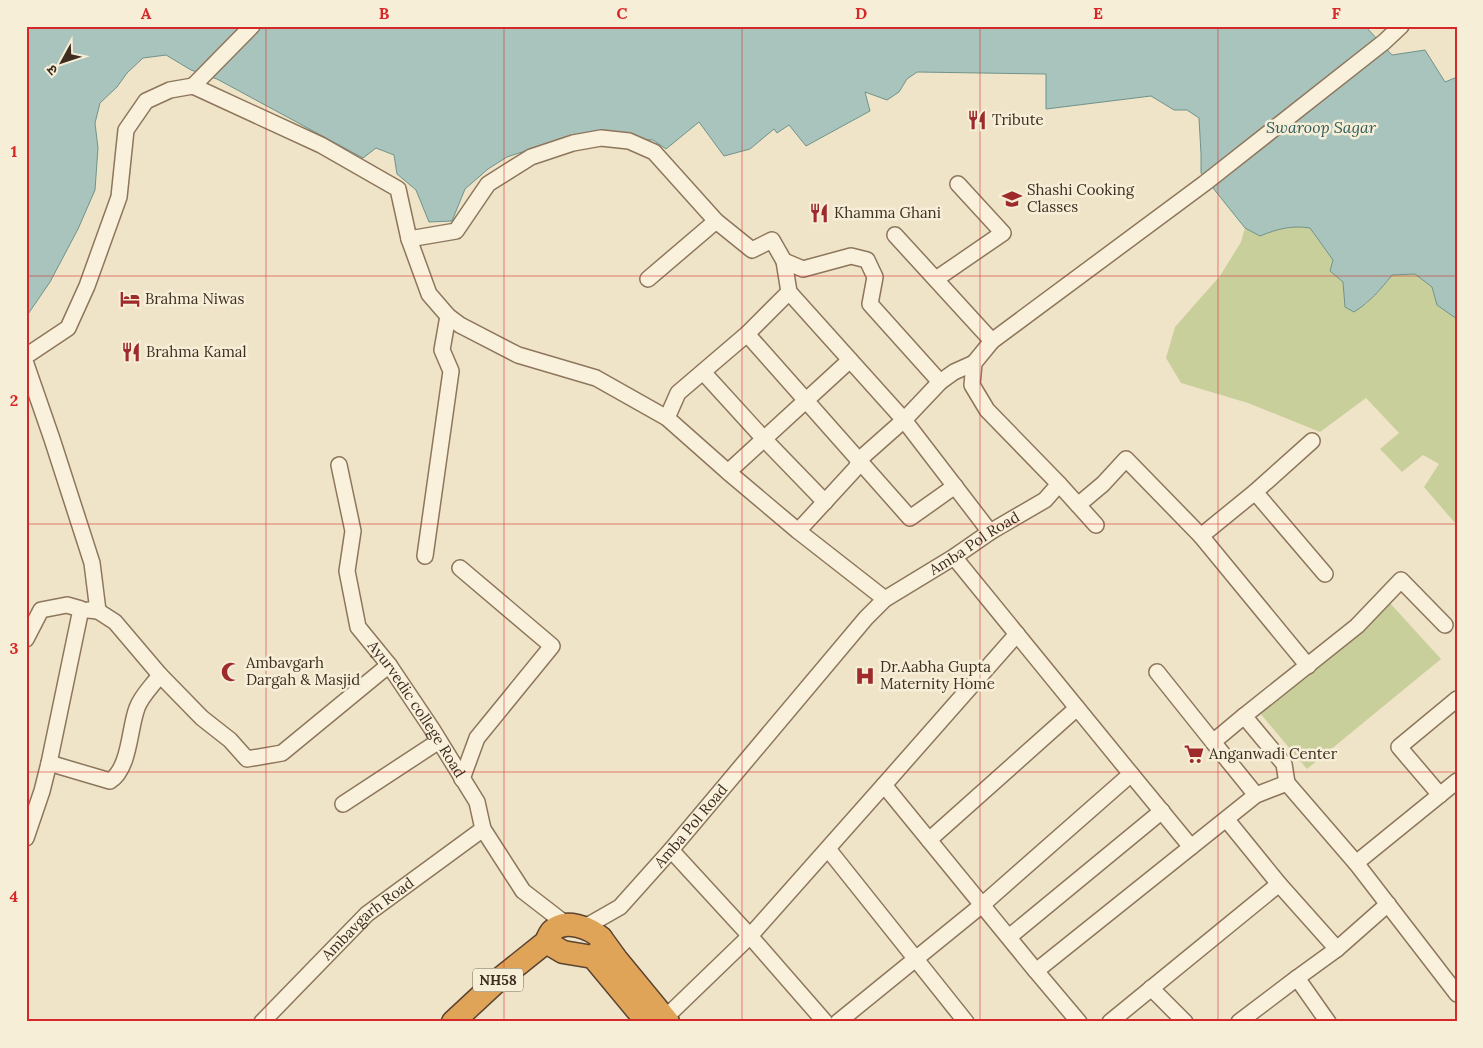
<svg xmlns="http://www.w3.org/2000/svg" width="1483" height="1048" font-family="Lora,'Noto Sans Devanagari',serif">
<rect width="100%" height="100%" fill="#f0e4c8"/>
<g fill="#c9cf9b">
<path d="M1295 226 1310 228 1333 260 1330 271 1343 282 1345 307 1365 305 1379 291 1392 275 1415 274 1432 287 1437 305 1457 319V521L1455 523 1424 487 1439 464 1423 455 1402 472 1380 449 1399 433 1366 398 1320 432 1248 403 1181 383 1166 358 1175 327 1220 276 1241 242 1245 228 1260 236 1274 230Z"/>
<path d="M1389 602 1441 659 1307 769 1259 712Z"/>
</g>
<path fill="#a9c4bc" stroke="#6f938a" d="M26 26H1365L1392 55 1425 50 1445 82 1457 77V319L1437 305 1432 287 1415 274 1392 275C1381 289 1370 302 1354 312L1345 307 1343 282 1330 271 1333 260 1310 228C1292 225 1277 229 1260 236L1245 228 1201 173V154L1199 118 1187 110H1174L1151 96 1046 109V74L917 72 907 79 899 92 887 100 865 92 870 111 806 146 789 125 777 133 774 129 750 149 724 156 699 122 666 149 653 140 590 137 556 141 531 149 507 157 488 169 465 189 452 221 429 222 416 190 397 174 394 155 376 148 363 158 217 79 191 70 166 55 143 58 127 73 117 87 100 103 95 123 98 148 95 190 78 229 50 282 26 317Z"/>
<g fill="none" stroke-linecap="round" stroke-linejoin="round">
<defs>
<g id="minor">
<path d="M193 86 252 26"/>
<path d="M895 235 992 341"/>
<path d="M409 239 456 231 488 184 531 157 573 143 601 138 629 141 654 152 716 221 752 250 772 240 784 261 789 292"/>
<path d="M784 261 803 269 851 256 867 260 875 277 870 304 940 382"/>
<path d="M648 279 716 221"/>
<path d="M936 279 1003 233 958 184"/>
<path d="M747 334 910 518 955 486"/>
<path d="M26 356 68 328 87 286 119 197 126 130 146 101 170 90 193 86 321 145 398 189 409 239 429 294 448 316 460 325 518 355 596 378 667 418 728 472 798 531 885 599"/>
<path d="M26 364 52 439 92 563 98 611 88 610"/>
<path d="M703 372 764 439 825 502"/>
<path d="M667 418 678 393 747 334 789 292 904 420 990 532"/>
<path id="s1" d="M339 465 353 531 347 571 358 627 389 665 432 729 477 802 483 829 523 891 567 925"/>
<path d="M728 472 850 360"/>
<path d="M1059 484 1078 505 1103 484 1126 459 1201 536 1308 666"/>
<path d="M1255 492 1325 574"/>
<path d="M1078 505 1096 525"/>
<path d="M798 531 856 468 860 459 904 420 940 382 954 372 974 363"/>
<path d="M1201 536 1255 492 1312 441"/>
<path d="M425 556 451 371 442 350 448 316"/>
<path d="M460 568 552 646 477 738 462 779"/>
<path d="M98 611 115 622 160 675 202 718 230 740 247 759 282 753 389 665"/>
<path d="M26 639 41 610 67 605 81 609 49 763 42 791 26 838"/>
<path d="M1157 672 1213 742 1244 716"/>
<path d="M1213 742 1256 795"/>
<path d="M49 763 110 781C130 768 129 729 137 708 141 696 153 685 160 675"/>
<path d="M1131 774 1191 847"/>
<path d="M1287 783 1284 764 1244 716 1357 626 1401 580 1445 625"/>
<path d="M884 785 1017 634"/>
<path d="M1440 795 1399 747 1457 699"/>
<path d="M343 804 439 741"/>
<path d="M1227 820 1279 884"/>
<path d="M929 840 1077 708"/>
<path d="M828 849 966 1022"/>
<path d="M671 850 750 936 825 1022"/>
<path d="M1356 863 1457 781"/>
<path id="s2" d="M585 927 620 907 671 850 866 618 885 599 954 557 990 532 1045 500 1059 484 987 410 972 385 974 363 992 341 1205 183 1384 42 1401 26"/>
<path d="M1009 937 1162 811"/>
<path d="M1036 971 1079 1022"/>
<path d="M1151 988 1185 1022"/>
<path d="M665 1018 750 936 884 785 1036 971 1256 795 1287 783 1356 863 1457 994"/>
<path id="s3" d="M262 1022 367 914 483 829"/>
<path d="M838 1022 982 905 1131 774 954 557"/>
<path d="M1110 1022 1279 884 1337 949"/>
<path d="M1239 1022 1297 978"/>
<path d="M1328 1022 1297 978 1337 949 1388 904"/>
</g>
<g id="highway">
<path d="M601 938 617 960 668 1022"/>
<path d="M546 942 563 952 593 957 647 1022"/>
<path d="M453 1022 496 982 546 942C548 938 549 934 552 931 565 918 590 928 601 938 602 948 601 951 593 957"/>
</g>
</defs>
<use href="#minor" stroke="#8d765c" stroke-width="18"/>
<use href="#highway" stroke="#5b4430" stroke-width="25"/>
<use href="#minor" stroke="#faf1dc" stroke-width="15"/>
<use href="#highway" stroke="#e0a458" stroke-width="22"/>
</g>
<path fill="none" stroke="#d62828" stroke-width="1" stroke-opacity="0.55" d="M266 26V1022M504 26V1022M742 26V1022M980 26V1022M1218 26V1022M26 276H1457M26 524H1457M26 772H1457"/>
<defs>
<symbol id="restaurant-bare" viewBox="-9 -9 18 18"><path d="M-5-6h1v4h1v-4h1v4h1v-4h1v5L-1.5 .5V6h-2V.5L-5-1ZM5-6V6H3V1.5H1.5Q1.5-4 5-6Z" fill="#9e2a2b" stroke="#f7eed8" stroke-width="2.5" paint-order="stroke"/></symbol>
<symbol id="school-bare" viewBox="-9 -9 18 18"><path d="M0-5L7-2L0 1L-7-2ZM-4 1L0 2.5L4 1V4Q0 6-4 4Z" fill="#9e2a2b" stroke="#f7eed8" stroke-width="2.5" paint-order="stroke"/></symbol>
<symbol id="hotel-bare" viewBox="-9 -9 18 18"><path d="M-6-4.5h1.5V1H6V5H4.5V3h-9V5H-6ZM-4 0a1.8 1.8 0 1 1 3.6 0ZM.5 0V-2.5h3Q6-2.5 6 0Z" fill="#9e2a2b" stroke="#f7eed8" stroke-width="2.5" paint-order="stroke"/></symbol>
<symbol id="mosque-bare" viewBox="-9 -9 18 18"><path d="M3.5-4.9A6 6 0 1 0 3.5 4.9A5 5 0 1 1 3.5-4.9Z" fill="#9e2a2b" stroke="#f7eed8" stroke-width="2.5" paint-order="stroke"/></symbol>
<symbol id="hospital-bare" viewBox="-9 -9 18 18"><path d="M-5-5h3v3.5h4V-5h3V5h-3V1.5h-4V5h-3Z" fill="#9e2a2b" stroke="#f7eed8" stroke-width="2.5" paint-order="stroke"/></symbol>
<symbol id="supermarket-bare" viewBox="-9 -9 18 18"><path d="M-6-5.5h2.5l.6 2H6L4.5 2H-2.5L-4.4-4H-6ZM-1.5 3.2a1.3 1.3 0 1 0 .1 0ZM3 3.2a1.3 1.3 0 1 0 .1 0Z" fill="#9e2a2b" stroke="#f7eed8" stroke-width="2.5" paint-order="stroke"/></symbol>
</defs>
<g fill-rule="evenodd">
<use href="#restaurant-bare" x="963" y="106" width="28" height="28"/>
<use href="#school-bare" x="998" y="185" width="28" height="28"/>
<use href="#restaurant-bare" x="805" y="199" width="28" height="28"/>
<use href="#hotel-bare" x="116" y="285" width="28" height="28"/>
<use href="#restaurant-bare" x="117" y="338" width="28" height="28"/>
<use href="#mosque-bare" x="217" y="658" width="28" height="28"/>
<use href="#hospital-bare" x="851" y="662" width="28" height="28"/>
<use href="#supermarket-bare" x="1180" y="740" width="28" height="28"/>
</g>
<g text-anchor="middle" stroke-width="5" stroke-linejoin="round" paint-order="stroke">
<rect fill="#f7eed8" stroke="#756857" stroke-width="1" x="473" y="968.5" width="50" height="23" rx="4"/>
<g font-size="14" font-weight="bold" fill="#3d2e20">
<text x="498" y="985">NH58</text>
</g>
<g font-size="15" fill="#3d2e20" stroke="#f7eed8" text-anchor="start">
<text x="992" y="125">Tribute</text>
<text x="1027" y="195">Shashi Cooking<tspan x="1027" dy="17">Classes</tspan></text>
<text x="834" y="218">Khamma Ghani</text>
<text x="145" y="304">Brahma Niwas</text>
<text x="146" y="357">Brahma Kamal</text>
<text x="246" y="668">Ambavgarh<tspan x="246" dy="17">Dargah &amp; Masjid</tspan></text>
<text x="880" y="672">Dr.Aabha Gupta<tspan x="880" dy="17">Maternity Home</tspan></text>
<text x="1209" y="759">Anganwadi Center</text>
</g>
<g font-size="15" fill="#3d2e20" stroke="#f7eed8">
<text dy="5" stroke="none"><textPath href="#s2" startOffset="552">Amba Pol Road</textPath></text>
<text dy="5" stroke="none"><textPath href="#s1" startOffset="266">Ayurvedic college Road</textPath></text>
<text dy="5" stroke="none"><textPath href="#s2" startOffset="148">Amba Pol Road</textPath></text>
<text dy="5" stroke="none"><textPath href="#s3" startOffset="148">Ambavgarh Road</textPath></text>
</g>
<g font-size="16" font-style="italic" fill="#2f5d5a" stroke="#f7eed8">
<text x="1321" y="133">Swaroop Sagar</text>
</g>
</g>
<rect width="1483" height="1048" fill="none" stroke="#f7eed8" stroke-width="55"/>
<g transform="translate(62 62) rotate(230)" stroke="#f7eed8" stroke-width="4" paint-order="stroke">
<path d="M0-4L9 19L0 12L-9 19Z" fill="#3d2e20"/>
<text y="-8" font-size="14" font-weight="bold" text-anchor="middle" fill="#3d2e20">उ</text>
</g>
<rect x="28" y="28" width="1428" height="992" fill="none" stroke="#d62828" stroke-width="2"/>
<g font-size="16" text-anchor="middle" font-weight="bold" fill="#d62828">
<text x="146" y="19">A</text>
<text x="384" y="19">B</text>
<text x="622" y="19">C</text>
<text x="861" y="19">D</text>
<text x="1098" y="19">E</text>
<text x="1336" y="19">F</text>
<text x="14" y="157">1</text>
<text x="14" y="406">2</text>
<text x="14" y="654">3</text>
<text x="14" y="902">4</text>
</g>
</svg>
